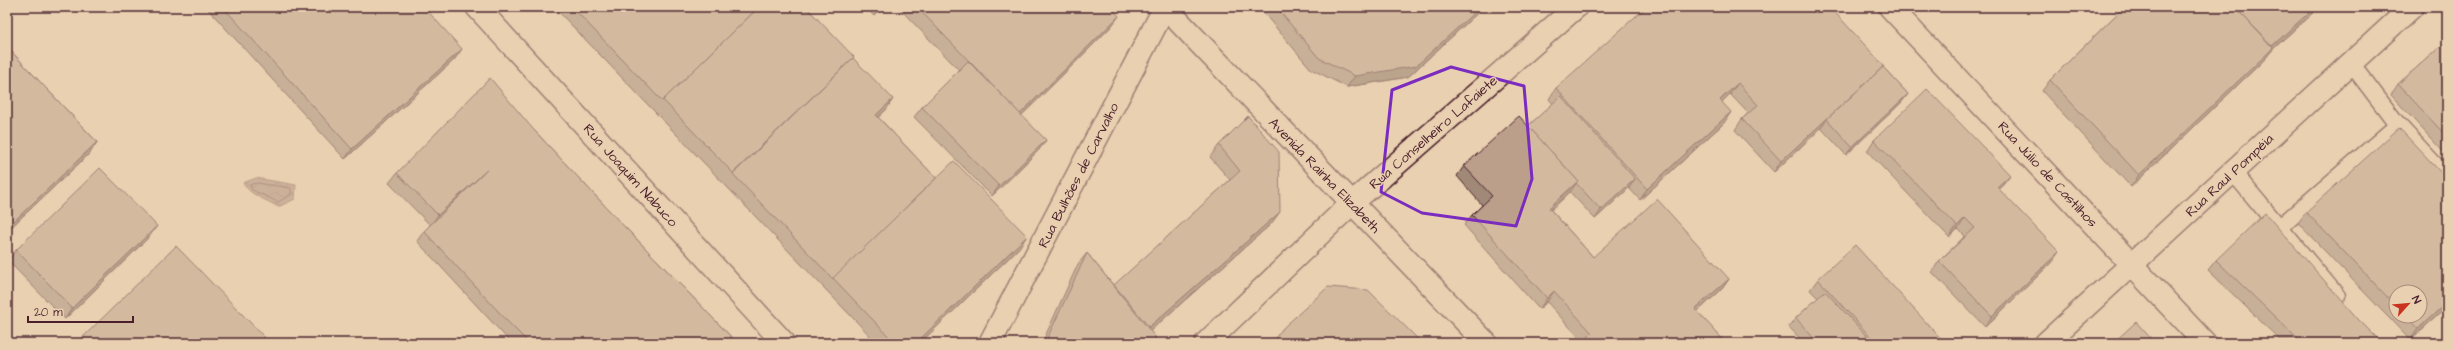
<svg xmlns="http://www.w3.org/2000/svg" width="2454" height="350" font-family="'Architects Daughter',sans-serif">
<defs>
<pattern id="water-waves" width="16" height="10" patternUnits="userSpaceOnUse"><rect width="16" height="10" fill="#ac8c7d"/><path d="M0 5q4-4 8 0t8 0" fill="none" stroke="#8e7267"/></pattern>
</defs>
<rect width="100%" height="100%" fill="#e8d0b0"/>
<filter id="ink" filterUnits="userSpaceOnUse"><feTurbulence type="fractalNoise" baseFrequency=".025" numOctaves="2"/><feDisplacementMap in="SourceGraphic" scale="8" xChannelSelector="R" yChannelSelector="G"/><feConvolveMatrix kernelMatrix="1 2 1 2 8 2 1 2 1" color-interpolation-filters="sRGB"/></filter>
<g filter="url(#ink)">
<path fill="url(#water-waves)" stroke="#85605c" d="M256 178 296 185 295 199 278 207C264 198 252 197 243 183Z"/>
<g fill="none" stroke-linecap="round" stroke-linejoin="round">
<path stroke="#714b4c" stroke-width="1" d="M257 183 291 188V195L278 202 252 190 250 185Z"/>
<defs>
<g id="service">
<path d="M2398 125 2447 178"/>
<path d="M2232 171 2337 296"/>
<path d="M2280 227 2398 125 2351 63"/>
</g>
<g id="minor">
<path d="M1890 7 2205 343"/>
<path d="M990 343 1165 7"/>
<path d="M1206 343 1352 203 1576 7"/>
</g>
<g id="secondary">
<path d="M477 7 784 343"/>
<path d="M2046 343 2412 7"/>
</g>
<path id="trunk" d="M1165 7 1486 343"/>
</defs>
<use href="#service" stroke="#4a1f2b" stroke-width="19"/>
<use href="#minor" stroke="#4a1f2b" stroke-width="25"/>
<use href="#secondary" stroke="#4a1f2b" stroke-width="25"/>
<use href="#trunk" stroke="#4a1f2b" stroke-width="25"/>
<use href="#service" stroke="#e8d0b0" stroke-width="16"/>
<use href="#minor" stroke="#e8d0b0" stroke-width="22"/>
<use href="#secondary" stroke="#e8d0b0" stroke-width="22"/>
<use href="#trunk" stroke="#e8d0b0" stroke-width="22"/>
</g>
<g fill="#a18978" stroke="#4a1f2b" fill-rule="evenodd">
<path d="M206 7H424L455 59 345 159Z"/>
<path d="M554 7H806L853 58 886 110 878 117 936 178 1019 248 920 343H877Z"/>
<path d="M865 7H883L874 16Z"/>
<path d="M898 7H1110L1111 27 1021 116 1046 140 1038 151 992 196 914 117 922 107 959 70Z"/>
<path d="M1257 7H1484L1408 77 1347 87 1311 69 1261 10Z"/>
<path d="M2124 7H2319L2273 49 2265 59 2131 187 2042 91 2050 80Z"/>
<path d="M2447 41V156L2391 95 2398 84Z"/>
<path d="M7 47 97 142 90 153 7 231Z"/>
<path d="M1883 67 1908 94 1901 103 1846 155 1821 128 1774 172 1735 130 1742 119 1748 113 1730 94 1722 102 1724 123 1640 200 1629 188 1595 219 1570 192 1551 210 1593 257 1729 279 1722 289 1697 312 1726 343H1583H1584L1547 302 1539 309 1464 225 1472 215 1482 205 1457 176 1464 166 1528 126 1553 104 1549 99 1556 88Z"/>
<path d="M1248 116 1271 224 1150 331 1153 343H1042L1078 264 1087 253 1114 286 1230 180 1210 157 1219 145Z"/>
<path d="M532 128 620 222 737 343H511L503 334 417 241 424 231 430 225 389 183 397 173Z"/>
<path d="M1874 140 2010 175 2002 185 1999 189 2051 263 1985 327 1932 272 1939 261 1965 236 1958 229 1949 237 1867 151Z"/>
<path d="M2306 212 2447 307 2410 340 2298 223ZM2396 292 2420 316H2396Z"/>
<path d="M149 237 65 319 8 261 16 250Z"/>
<path d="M2216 260 2358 319 2382 343H2283L2208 270Z"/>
<path d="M1818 279 1945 343H1804L1789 327 1796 318 1818 298 1810 290Z"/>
</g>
<g fill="#836f61" stroke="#4a1f2b">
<path d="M880 7H883L874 16Z"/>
<path d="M1480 7H1484L1408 77 1347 87 1355 76Z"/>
<path d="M2315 7H2319L2273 49 2265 59 2131 187 2139 175 2271 47Z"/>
<path d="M1119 16 1111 27 1012 125 1020 114Z"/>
<path d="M462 49 455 59 345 159 352 149Z"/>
<path d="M1884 66 1877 76 1827 119 1821 128 1774 172 1781 161Z"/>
<path d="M1738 83 1730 94 1713 111 1720 100Z"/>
<path d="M1908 94 1901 103 1846 155 1852 147Z"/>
<path d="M893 99 886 110 869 126 876 115Z"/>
<path d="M1731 112 1724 123 1640 200 1647 189Z"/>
<path d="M1046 140 1038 151 992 196 999 186Z"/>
<path d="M97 142 90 153 7 231V230L11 224Z"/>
<path d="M488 169 430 226 438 215Z"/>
<path d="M2010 175 2002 185 1990 198 1997 187Z"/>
<path d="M1635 179 1629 188 1595 219 1601 210Z"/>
<path d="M1578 181 1570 192 1541 219 1549 208Z"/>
<path d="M1280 212 1271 224 1141 339 1149 327Z"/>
<path d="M1965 218 1958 229 1949 237 1957 226Z"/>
<path d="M157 226 149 237 65 319 72 308Z"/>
<path d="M1027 236 1019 248 920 343H916Z"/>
<path d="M2059 252 2051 263 1985 327 1992 316Z"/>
<path d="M1729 279 1722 289 1688 320 1695 309Z"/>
<path d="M1554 291 1547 302 1539 309 1547 298Z"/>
<path d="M2447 302V307L2410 340 2418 329Z"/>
</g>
<g fill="#bb9f8b" stroke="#4a1f2b">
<path d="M223 7H424L462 49 352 149Z"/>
<path d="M572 7H759L662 101Z"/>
<path d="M759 7H806L854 57 733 173 663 100Z"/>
<path d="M917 7H1110L1119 16 1020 114Z"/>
<path d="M1276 7H1480L1416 66 1355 76 1319 58Z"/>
<path d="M1646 7H1830L1884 66 1781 161 1742 119 1758 105 1738 83 1720 100 1731 112 1647 189 1556 88Z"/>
<path d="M2124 7H2235L2273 48 2139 175 2050 80Z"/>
<path d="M2235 7H2315L2272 46Z"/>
<path d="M2447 41V137L2398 84Z"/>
<path d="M7 47 97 142 11 224 7 219Z"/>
<path d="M853 58 893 99 876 115 936 178 833 279 733 174Z"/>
<path d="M968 61 1046 140 999 186 922 107Z"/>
<path d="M1883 67 1908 94 1852 147 1827 119Z"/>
<path d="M490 78 532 128 620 222 737 343H529L510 324 424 231 488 169 438 215 397 173Z"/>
<path d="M1927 89 2010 175 1997 187 2059 252 1992 316 1939 261 1975 228 1965 218 1957 226 1874 140Z"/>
<path d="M1561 96 1635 179 1601 210 1576 183 1578 181 1528 126Z"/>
<path d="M1248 116 1279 152 1280 212 1149 327 1114 285 1240 171 1219 145Z"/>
<path d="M1519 116 1578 181 1549 208 1593 257 1657 199 1729 279 1695 309 1726 343H1593L1588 337 1592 333 1554 291 1547 298 1472 215 1492 196 1464 166Z"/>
<path d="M2399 128 2447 179V302L2418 329 2406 316H2420V292H2396V306L2306 212Z"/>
<path d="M954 161 1027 236 916 343H895L833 278Z"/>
<path d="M100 168 157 226 72 308 16 250Z"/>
<path d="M2265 213 2358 319 2382 343H2302L2216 260Z"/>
<path d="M1855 245 1945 343H1876L1818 279Z"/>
<path d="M176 246 270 343H77Z"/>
<path d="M1087 253 1156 338 1150 343H1045Z"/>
<path d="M1328 287 1368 290 1422 343H1271L1283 328Z"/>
<path d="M1825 291 1873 343H1818L1796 318Z"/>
<path d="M2136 322 2155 343H2113Z"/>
</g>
</g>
<path d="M0 0H2454V350H0ZM1451 67 1524 86 1532 179 1516 226 1422 213 1381 192 1392 90Z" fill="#e8d0b0" fill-opacity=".55" fill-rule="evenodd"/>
<path fill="none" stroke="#7b2cbf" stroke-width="3" stroke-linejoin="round" d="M1451 67 1524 86 1532 179 1516 226 1422 213 1381 192 1392 90Z"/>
<g text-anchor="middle" stroke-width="3" stroke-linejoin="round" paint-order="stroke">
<g font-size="14" fill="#4a1f2b" stroke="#e8d0b0">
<text transform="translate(1433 132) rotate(-41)" y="5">Rua Conselheiro Lafaiete</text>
<text transform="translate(2048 174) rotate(47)" y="5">Rua Júlio de Castilhos</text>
<text transform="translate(631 175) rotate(48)" y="5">Rua Joaquim Nabuco</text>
<text transform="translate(1078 175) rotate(-63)" y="5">Rua Bulhões de Carvalho</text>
<text transform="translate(1325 175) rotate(46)" y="5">Avenida Rainha Elizabeth</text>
<text transform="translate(2229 175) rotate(-43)" y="5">Rua Raul Pompéia</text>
</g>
</g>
<rect width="2454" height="350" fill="none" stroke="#e8d0b0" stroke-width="24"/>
<rect x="12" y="12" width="2430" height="326" fill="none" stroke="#4a1f2b" stroke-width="1.5" filter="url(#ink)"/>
<g transform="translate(2408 304) rotate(63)"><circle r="19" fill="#e8d0b0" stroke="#a9897b"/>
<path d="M0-3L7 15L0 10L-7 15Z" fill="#c8321e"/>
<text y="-6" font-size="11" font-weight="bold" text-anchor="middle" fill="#4a1f2b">N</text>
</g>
<path d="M28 316v6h105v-6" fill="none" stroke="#4a1f2b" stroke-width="2"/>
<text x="34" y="316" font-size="12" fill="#4a1f2b" stroke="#e8d0b0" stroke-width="3" paint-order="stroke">20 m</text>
</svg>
